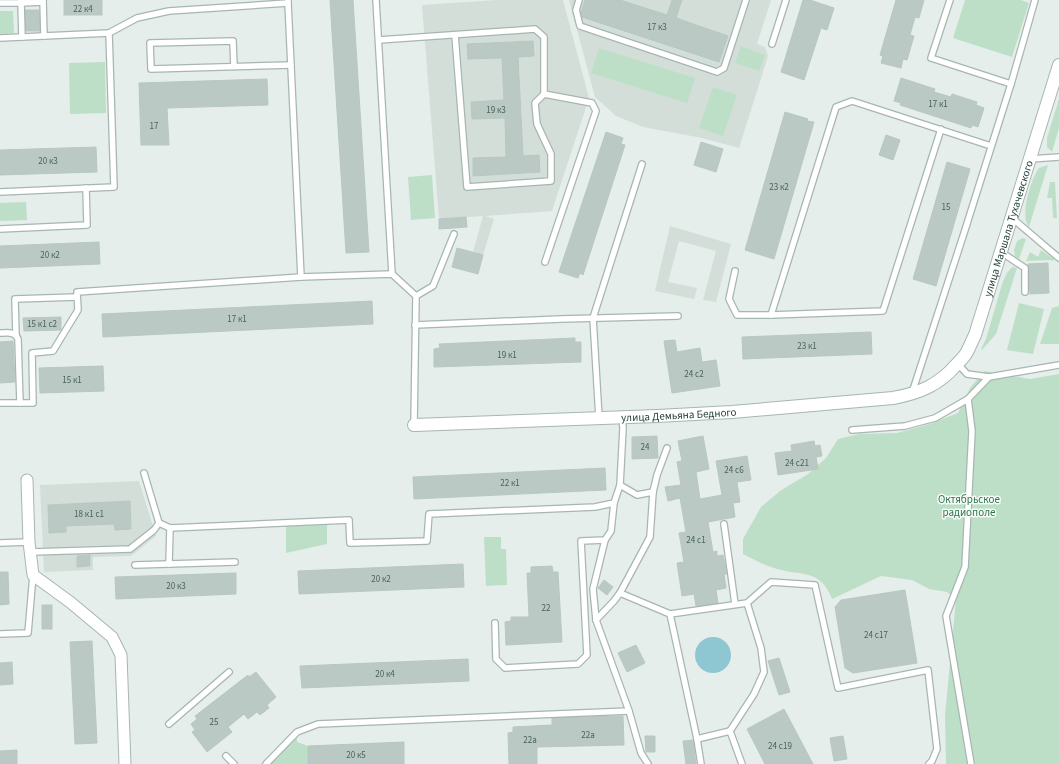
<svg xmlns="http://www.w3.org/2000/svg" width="1059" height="764" font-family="'Source Sans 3',sans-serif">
<rect width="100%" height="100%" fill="#e5eeea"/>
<g fill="#d3ded9">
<path d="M497 0H563L589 98 552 211 485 216 494 219 483 255 473 252 483 216 439 219 422 5Z"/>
<path d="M569 0H771L757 44 765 47 768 56 739 148 702 138 643 127 616 116 595 97Z"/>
<path d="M670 226 731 244 716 302 703 300 716 251 679 241 668 282 697 288 694 299 655 291Z"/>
<path d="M139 481 156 536 131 556 93 557V570L44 572 40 485Z"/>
</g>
<g fill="#bedfc7">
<path d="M965 0H1021L1029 3 1012 57 953 38Z"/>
<path d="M0 11H13L14 33 0 34Z"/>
<path d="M741 46 765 55 759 71 735 63Z"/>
<path d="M599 48 695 78 687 103 591 73Z"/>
<path d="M105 62 106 113 70 114 69 63Z"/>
<path d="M713 87 737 95 723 136 699 128Z"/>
<path d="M1059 99V128L1052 152 1047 147V138Z"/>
<path d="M1048 165 1029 227C1019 216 1031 179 1039 168Z"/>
<path d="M432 175 435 218 411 220 408 177Z"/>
<path d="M1050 182H1055L1057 218H1053L1052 198H1047Z"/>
<path d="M26 202 27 220 0 221V203Z"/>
<path d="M1023 238 1026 239 1019 259 1015 256 1014 250 1017 241Z"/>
<path d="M1041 250 1054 259 1053 261 1051 260 1026 261 1030 252 1038 257Z"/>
<path d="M1012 267 1017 268 996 334 982 350 981 349 986 339 1003 281 1007 273Z"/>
<path d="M1019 303 1044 309 1033 354 1007 350Z"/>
<path d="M1059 306V344H1040L1052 308Z"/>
<path d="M984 371 1030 379 1059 374V764H946L945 715 956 599 947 592 929 589 912 580 881 576 832 599C820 567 800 577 774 568 763 565 753 559 743 554V539L761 507 780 491 808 474 826 458 838 439 859 434 897 433 930 424 958 413 970 388Z"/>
<path d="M327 525V544L286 553V526Z"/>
<path d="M484 537H501V549H506L507 585 486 586Z"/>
<path d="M297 732V742L308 746V764H266Z"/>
</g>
<circle fill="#8ec7d2" cx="713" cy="655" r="18"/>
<g fill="#bac9c3" stroke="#b7c8c1">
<rect x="64" y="0" width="38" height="15"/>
<path d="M330 0H353L369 252 346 253Z"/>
<path d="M585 0H620L667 15 672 0H682L676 18 728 36 719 62 582 17 581 12Z"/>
<path d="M803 0H810L834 8 827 30 821 28 804 80 781 72Z"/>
<path d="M896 0H924L919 18 915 17 910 35 914 36 907 60 903 59 901 68 881 63 883 56 880 55Z"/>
<path d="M25 10H39L40 31H26Z"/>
<path d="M533 41 534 56 518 57 523 156 539 155 540 172 473 176V158L506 157 505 118 472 119 471 102 504 100 502 58 468 59 467 44Z"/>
<path d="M901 78 935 89 934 92 951 97 952 94 977 102 976 105 984 108 978 127 972 125 971 128 900 105 901 103 894 101Z"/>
<path d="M267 79 268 105 167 108 169 145H141L139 83Z"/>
<path d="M785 112 808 119 807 121 814 122 774 259 745 250Z"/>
<path d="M606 132 623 138 621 144 625 145 583 275 580 273 578 278 559 272Z"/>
<path d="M886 135 900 140 893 160 879 155Z"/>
<path d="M701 142 723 149 716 172 694 165Z"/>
<path d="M96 147 97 172 0 175V150Z"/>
<path d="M947 162 970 169 936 286 913 279Z"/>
<path d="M466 217 467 227 439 229V219Z"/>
<path d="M99 242 100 264 0 268V246Z"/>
<path d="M457 248 483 255 478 274 452 267Z"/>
<path d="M1048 263 1049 293 1030 294 1028 264Z"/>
<path d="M372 301 373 324 103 337 102 314Z"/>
<path d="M61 317V330L24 331 23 318Z"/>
<path d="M871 332 872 354 743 359 742 337Z"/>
<path d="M575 338V342H581V362L434 367V349L440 348 439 344Z"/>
<path d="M675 340 677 352 700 348 702 362 716 360 720 386 672 393 664 341Z"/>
<path d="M13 341 15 382 0 383V342Z"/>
<path d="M103 366 104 391 40 393 39 368Z"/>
<path d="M657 436 658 458 632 459V437Z"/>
<path d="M703 436 709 469 696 472 700 499 722 495 716 461 747 456 751 480 737 482 740 502 733 503 735 517 708 522 713 552 717 551V556L723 555 727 574H724L726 588 716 590 718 603 696 606 694 594 682 596 677 563 684 562 679 533 686 532 680 498 668 501 665 487 681 485 677 462 682 461 678 441Z"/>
<path d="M814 441 815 446 820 445 822 456 816 457 818 469 778 475 775 453 792 451 791 445Z"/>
<path d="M605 468 606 490 414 499 413 477Z"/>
<path d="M130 501 131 529 115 530 114 524 66 526V532L49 533 48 505Z"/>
<path d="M90 555V566L77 567V556Z"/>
<path d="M463 564 464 587 299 594 298 571Z"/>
<path d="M552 566 553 572H558L562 642 506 645 505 622 511 621V617H529L527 573H531V567Z"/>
<path d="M0 572H8L9 604 0 605Z"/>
<path d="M236 573V594L116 599 115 577Z"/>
<path d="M604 580 613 587 607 595 598 588Z"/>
<path d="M905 590 917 663 853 673 845 668 835 607 841 600Z"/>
<rect x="42" y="605" width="10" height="24"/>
<path d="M92 641 97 743 75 744 70 642Z"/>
<path d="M636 645 645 663 627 672 618 653Z"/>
<path d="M779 658 790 692 779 695 768 661Z"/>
<path d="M468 659 469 681 302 688 300 666Z"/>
<path d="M12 662 13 684 0 685V663Z"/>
<path d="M256 672 276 697 267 705 269 708 260 715 257 712 248 719 244 714 228 727 232 732 207 752 192 732 195 730 191 724 197 719 195 716 248 675 249 677Z"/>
<path d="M784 709 813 764H765L747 729Z"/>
<path d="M623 716 624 745 537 747V764H509L508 733 513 732V727L552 725V718Z"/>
<path d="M645 736H655V752H646Z"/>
<path d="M843 736 847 759 834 761 830 738Z"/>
<path d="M693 740 696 764H686L683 741Z"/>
<path d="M404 742V764H308V746Z"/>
<path d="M17 750V764H0V751Z"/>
</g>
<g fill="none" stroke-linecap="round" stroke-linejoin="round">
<defs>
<g id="service">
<path d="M21 0V3L43 2"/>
<path d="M43 0 44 36"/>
<path d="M376 0 392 274"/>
<path d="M579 0 576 10 580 26 717 72 724 68 746 0"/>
<path d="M950 0 931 58 1011 84"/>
<path d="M0 3H21L22 37"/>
<path d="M288 3 301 277"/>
<path d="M455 35 467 187 551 181V154L537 124 535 103 544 94"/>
<path d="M0 38 109 33 137 18 169 11 288 3V0"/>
<path d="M379 40 535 29 544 37V94L592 103 596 111 545 262"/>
<path d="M772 44 786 0"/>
<path d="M234 67 233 41 150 43 151 69 291 65"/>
<path d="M941 129 883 311 771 315 836 107 852 101 991 146"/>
<path d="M1030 159 1059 157"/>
<path d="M0 192 114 187 109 33"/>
<path d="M1012 218 1059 258"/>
<path d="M0 229 87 225 86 188"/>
<path d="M1001 252 1025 268V292"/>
<path d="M735 271 729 299 737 315H771"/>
<path d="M416 296 433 286 454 234"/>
<path d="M415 325 561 319 678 316"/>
<path d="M0 333C7 333 15 331 18 339L20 403H0"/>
<path d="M16 335 15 299 77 297"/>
<path d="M958 364 967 374 989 377"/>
<path d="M912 393 965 230 1011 84 1035 0"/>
<path d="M968 399 972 431 965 567 946 616 971 764"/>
<path d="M20 403H33L32 353 53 351 78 310 77 292 301 277 392 274 416 296 414 425"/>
<path d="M599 418 593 318 642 164"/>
<path d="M852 430 905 426 935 418 968 399 989 377 1059 365"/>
<path d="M144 473 159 523 170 528 349 520 350 543 427 541 429 514 595 507 614 503 620 485 623 428 622 418"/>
<path d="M620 485 637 495 653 492"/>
<path d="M724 524 735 604"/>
<path d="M0 543 29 542"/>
<path d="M31 552 130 549 154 530 159 523"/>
<path d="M169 564 170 528"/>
<path d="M135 565 235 562"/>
<path d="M620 593 670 614 697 739 701 764"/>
<path d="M670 614 747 603 771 582 815 585 838 688 928 670 937 749 932 761 929 764"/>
<path d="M596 620 614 601 620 593 650 537 653 492 657 475 667 448"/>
<path d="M495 623 496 659 505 668 578 664 587 655 581 541 605 540 611 531 614 503"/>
<path d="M0 634 28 633 33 575"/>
<path d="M629 711 641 753 648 764"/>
<path d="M169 724 229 672"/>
<path d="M730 731 754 694 764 672 761 648 747 603"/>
<path d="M697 739 730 731 742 764"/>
<path d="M226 756 234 764"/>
<path d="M266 764 297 732 318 724 629 711 596 620 593 589 605 540"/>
</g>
<path id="minor" d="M27 480 29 542 33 575 70 602 112 637 121 655 125 764"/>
<g id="tertiary">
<path id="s1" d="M414 425 657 416 732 412 893 398C920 393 939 385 957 364 961 360 965 356 967 352 970 346 972 341 975 335L1059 65"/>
</g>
</defs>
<use href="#service" stroke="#a7b6b1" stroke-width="8"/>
<use href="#minor" stroke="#a7b6b1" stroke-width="13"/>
<use href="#tertiary" stroke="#a7b6b1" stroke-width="14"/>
<use href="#service" stroke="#fff" stroke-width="5.5"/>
<use href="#minor" stroke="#fff" stroke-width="11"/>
<use href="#tertiary" stroke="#fff" stroke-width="12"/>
</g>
<g text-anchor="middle" stroke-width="3" stroke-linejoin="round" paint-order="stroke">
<g font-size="9" fill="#4a625c">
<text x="83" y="12">22 к4</text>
<text x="657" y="30">17 к3</text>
<text x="938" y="107">17 к1</text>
<text x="496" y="113">19 к3</text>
<text x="154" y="129">17</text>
<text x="48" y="164">20 к3</text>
<text x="779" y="190">23 к2</text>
<text x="946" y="210">15</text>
<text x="50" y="258">20 к2</text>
<text x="237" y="322">17 к1</text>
<text x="42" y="327">15 к1 с2</text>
<text x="807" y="349">23 к1</text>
<text x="507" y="358">19 к1</text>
<text x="694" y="377">24 с2</text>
<text x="72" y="383">15 к1</text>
<text x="645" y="450">24</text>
<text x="797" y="466">24 с21</text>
<text x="734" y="473">24 с6</text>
<text x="510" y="486">22 к1</text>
<text x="89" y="517">18 к1 с1</text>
<text x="696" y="543">24 с1</text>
<text x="381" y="582">20 к2</text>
<text x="176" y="589">20 к3</text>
<text x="546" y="611">22</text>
<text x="876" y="638">24 с17</text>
<text x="385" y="677">20 к4</text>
<text x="214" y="725">25</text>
<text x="588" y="738">22а</text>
<text x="530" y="743">22а</text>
<text x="780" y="749">24 с19</text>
<text x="356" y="758">20 к5</text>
</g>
<g font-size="11" fill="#244039" stroke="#f6faf8">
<text dy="4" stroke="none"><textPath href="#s1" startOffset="700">улица Маршала Тухачевского</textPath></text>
<text dy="4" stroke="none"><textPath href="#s1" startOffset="265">улица Демьяна Бедного</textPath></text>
</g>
<g font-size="11" fill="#2e774b" stroke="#f6faf8">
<text x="969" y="503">Октябрьское<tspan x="969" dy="13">радиополе</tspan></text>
</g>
</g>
</svg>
